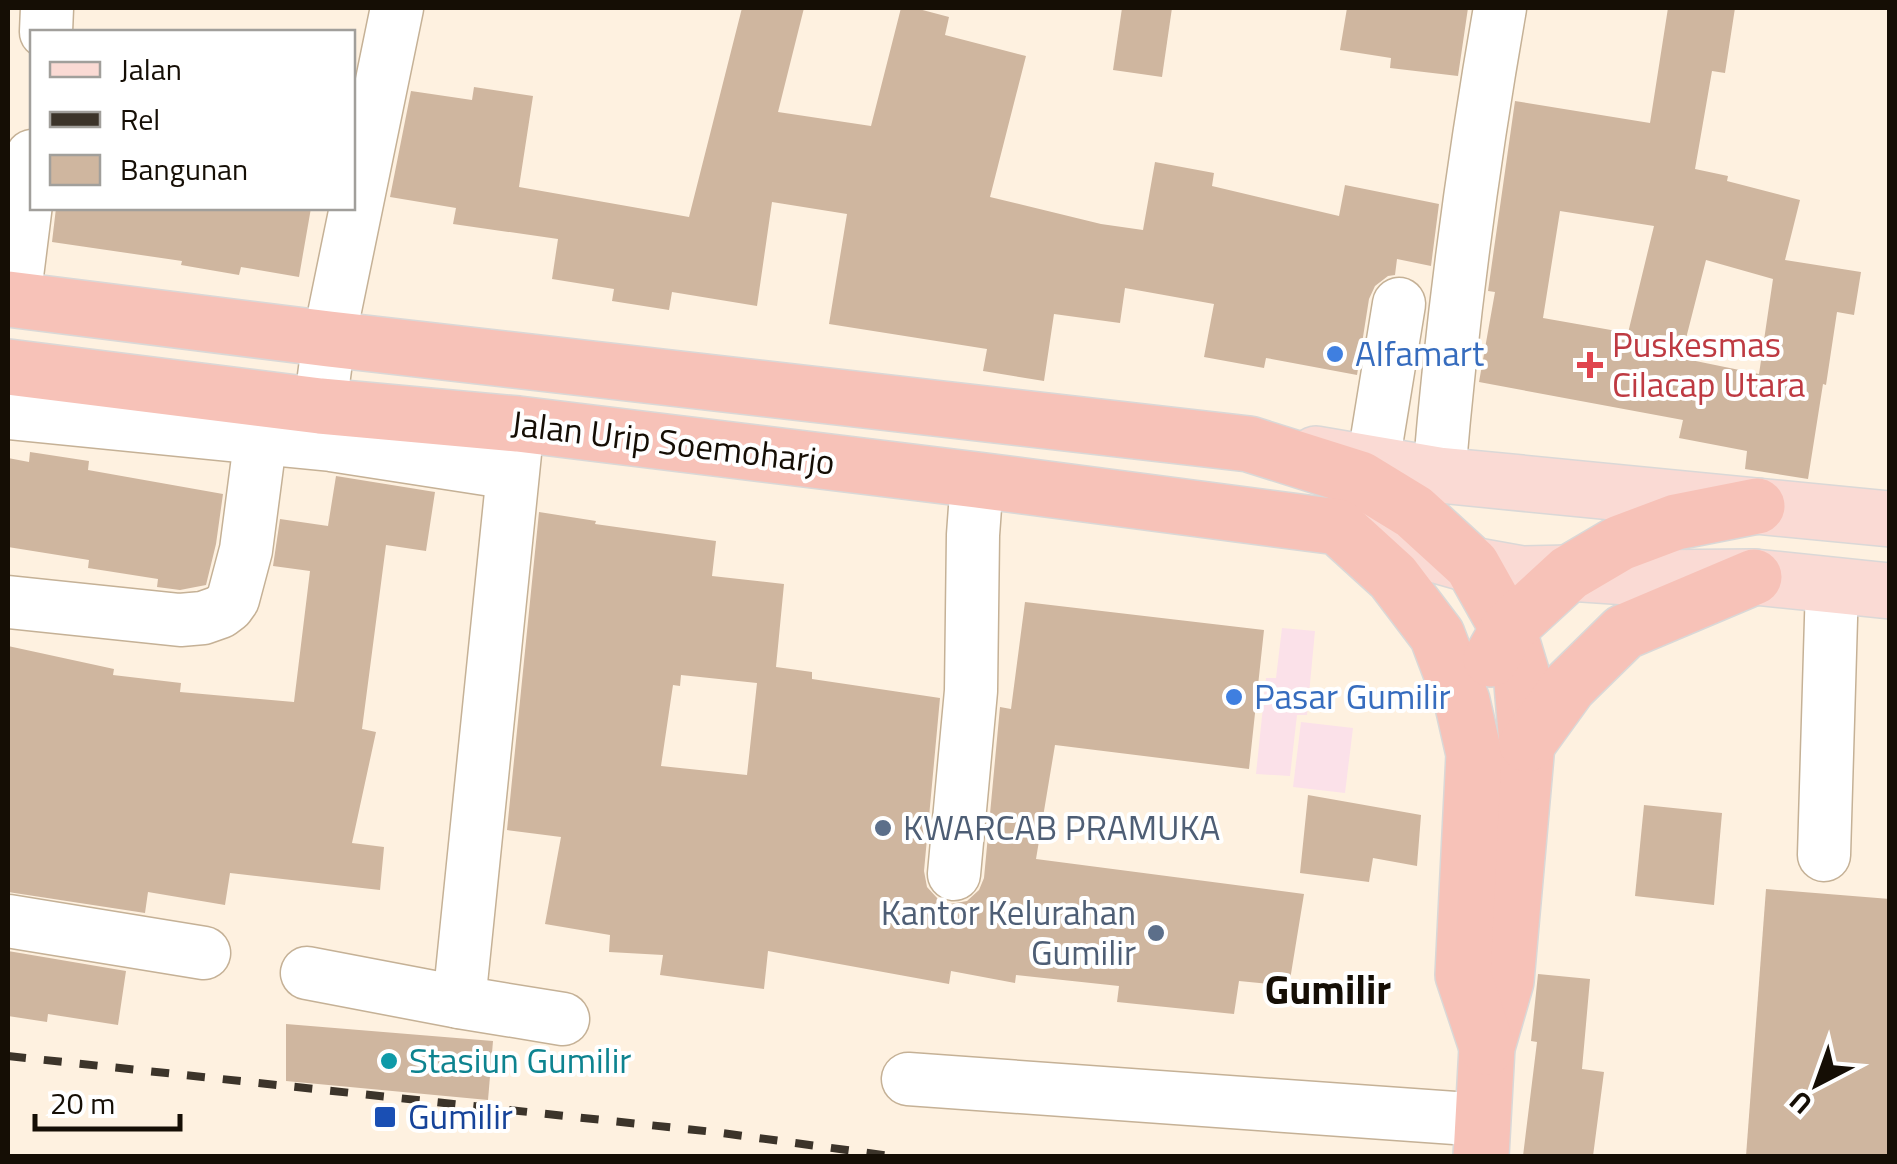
<svg xmlns="http://www.w3.org/2000/svg" width="1897" height="1164" font-family="'Titillium Web',sans-serif">
<rect width="100%" height="100%" fill="#fef1e0"/>
<g fill="#fbe1e9">
<path d="M1282 628 1315 631 1307 715H1297L1290 776 1256 774 1266 678H1276Z"/>
<path d="M1301 722 1353 728 1345 793 1293 787Z"/>
</g>
<g fill="#cfb69f" fill-rule="evenodd">
<path d="M742 8H804L778 112 871 126 901 8H915L949 17 945 35 1026 56 990 197 1101 224 1143 230 1155 162 1214 173 1212 186 1339 216 1345 185 1439 204 1431 266 1397 259 1395 275 1388 276 1375 286 1369 299 1357 375 1266 358 1264 368 1204 357 1214 304 1125 288 1120 323 1054 314 1044 381 983 371 987 349 829 324 847 214 772 202 757 306 672 292 669 310 612 301 614 289 552 279 558 239 453 224 456 208 390 197 411 91 472 100 474 87 533 96 519 187 689 217Z"/>
<path d="M1122 8H1172L1162 77 1113 70Z"/>
<path d="M1347 8H1468L1458 76 1390 68 1391 58 1340 50Z"/>
<path d="M1668 8H1735L1725 73 1712 71 1695 169 1728 176 1727 181 1800 200 1785 260 1861 272 1854 315 1837 312 1826 385 1823 384 1808 479 1745 469 1747 451 1679 438 1683 420 1479 382 1495 292 1488 291 1515 101 1650 123ZM1560 211 1654 226 1628 333 1543 318ZM1706 260 1773 279 1759 374 1681 358Z"/>
<path d="M56 208H311L299 277 241 267 239 275 181 265 182 261 52 242Z"/>
<path d="M30 452 89 461 88 470 223 494 216 544 206 585 180 590 157 587 158 579 88 568 89 560 8 547V458L29 462Z"/>
<path d="M336 476 435 492 426 551 386 545 362 729 376 732 352 843 384 847 380 890 230 873 225 905 148 892 145 913 8 892V646L114 669 113 675 181 683 180 692 294 702 310 571 273 566 280 519 328 526Z"/>
<path d="M539 512 596 521 595 524 716 541 712 576 784 584 776 667 812 672V679L940 698 924 871 927 887 938 899 950 904 967 901 979 890 984 878 1000 707 1011 709 1025 602 1264 630 1249 769 1055 745 1036 859 1304 894 1289 986 1239 981 1234 1014 1117 1002 1119 986 1016 975 1015 983 951 971 949 984 768 951 764 989 660 975 663 955 609 952 610 935 545 924 561 837 507 830ZM681 675 757 683 747 775 661 766 673 685 680 686Z"/>
<path d="M1308 795 1421 815 1417 866 1373 858 1369 882 1300 873Z"/>
<path d="M1644 805 1722 813 1714 905 1635 896Z"/>
<path d="M1766 889 1890 899V1156H1746Z"/>
<path d="M8 951 126 971 118 1025 48 1014 47 1022 8 1016Z"/>
<path d="M1538 974 1590 979 1582 1069 1604 1072 1593 1156H1523L1537 1042 1531 1041Z"/>
<path d="M286 1024 493 1041 488 1100 286 1081Z"/>
</g>
<g fill="none" stroke-linecap="round" stroke-linejoin="round">
<defs>
<g id="minor">
<path d="M46 32 47 8"/>
<path d="M14 300 32 156"/>
<path d="M320 406 329 339 397 8"/>
<path d="M8 413 331 445 512 473"/>
<path d="M1373 463 1399 304"/>
<path d="M1439 475C1452 319 1473 162 1500 8"/>
<path d="M8 602 180 620 203 618 220 612 228 606 233 599 246 550 265 405"/>
<path d="M1824 855 1832 585"/>
<path d="M954 874 971 691 973 535 977 480"/>
<path d="M8 921 204 953"/>
<path d="M307 973 459 1002 563 1019"/>
<path d="M459 1002 518 424"/>
<path d="M908 1079 1483 1120"/>
</g>
<g id="major">
<path d="M1316 454 1439 475 1890 519"/>
<path d="M1338 527 1472 565 1522 574 1569 573 1643 578 1754 577 1890 591"/>
</g>
<g id="highway">
<path d="M8 299 329 339 1249 444 1360 479 1414 512 1472 565 1508 629 1521 672 1527 744 1506 981 1487 1047 1481 1156"/>
<path d="M8 367 320 406 518 424 977 480 1338 527 1393 577 1437 635 1462 701 1474 754 1463 975 1487 1047"/>
<path d="M1491 659 1508 629 1569 573 1620 543 1676 522 1757 506"/>
<path d="M1527 744 1569 686 1624 632 1754 577"/>
</g>
</defs>
<use href="#minor" stroke="#c5b196" stroke-width="55"/>
<use href="#major" stroke="#dad8d7" stroke-width="58"/>
<use href="#highway" stroke="#dad8d7" stroke-width="58"/>
<use href="#minor" stroke="#fff" stroke-width="52"/>
<use href="#major" stroke="#fadad4" stroke-width="55"/>
<use href="#highway" stroke="#f7c2b8" stroke-width="55"/>
<path stroke="#3c342a" stroke-width="8" stroke-dasharray="18 18" stroke-linecap="butt" d="M8 1056 714 1132 891 1156"/>
</g>
<g fill="#3f7fe0" stroke="#fff" stroke-width="4">
<circle cx="1335" cy="354" r="10"/>
<circle cx="1234" cy="697" r="10"/>
</g>
<path fill="#e0444e" stroke="#fff" stroke-width="4" d="M1585 350h10v10h10v10h-10v10h-10v-10h-10v-10h10z"/>
<g fill="#5c6f8a" stroke="#fff" stroke-width="4">
<circle cx="883" cy="828" r="10"/>
<circle cx="1156" cy="933" r="10"/>
</g>
<circle fill="#0f9aa8" stroke="#fff" stroke-width="4" cx="389" cy="1061" r="10"/>
<rect fill="#1a4fb4" stroke="#fff" stroke-width="4" x="373" y="1105" width="24" height="24" rx="5"/>
<g text-anchor="middle" stroke-width="8" stroke-linejoin="round" paint-order="stroke">
<g font-size="35" fill="#be3a42" stroke="#fff" text-anchor="start">
<text x="1612" y="357">Puskesmas<tspan x="1612" dy="40">Cilacap Utara</tspan></text>
</g>
<g font-size="35" fill="#366cbe" stroke="#fff" text-anchor="start">
<text x="1355" y="366">Alfamart</text>
<text x="1254" y="709">Pasar Gumilir</text>
</g>
<g font-size="35" fill="#150e05" stroke="#fff">
<text transform="translate(673 443) rotate(7)" y="12">Jalan Urip Soemoharjo</text>
</g>
<g font-size="35" fill="#4e5e75" stroke="#fff" text-anchor="start">
<text x="903" y="840">KWARCAB PRAMUKA</text>
<text x="1136" y="925" text-anchor="end">Kantor Kelurahan<tspan x="1136" dy="40">Gumilir</tspan></text>
</g>
<g font-size="35" fill="#0d838f" stroke="#fff" text-anchor="start">
<text x="409" y="1073">Stasiun Gumilir</text>
</g>
<g font-size="35" fill="#164399" stroke="#fff" text-anchor="start">
<text x="408" y="1129">Gumilir</text>
</g>
<g font-size="40" font-weight="bold" fill="#150e05" stroke="#fff">
<text x="1328" y="1004">Gumilir</text>
</g>
</g>
<rect width="1897" height="1164" fill="none" stroke="#150e05" stroke-width="20"/>
<rect x="30" y="30" width="325" height="180" fill="#ffffff" stroke="#a19f9b" stroke-width="2.5"/>
<rect x="50" y="62" width="50" height="15" fill="#fadad4" stroke="#a19f9b" stroke-width="2.5"/>
<text x="120" y="80" font-size="30" fill="#150e05">Jalan</text>
<rect x="50" y="112" width="50" height="15" fill="#3c342a" stroke="#a19f9b" stroke-width="2.5"/>
<text x="120" y="130" font-size="30" fill="#150e05">Rel</text>
<rect x="50" y="155" width="50" height="30" fill="#cfb69f" stroke="#a19f9b" stroke-width="2.5"/>
<text x="120" y="180" font-size="30" fill="#150e05">Bangunan</text>
<g transform="translate(1817 1084) rotate(221)" stroke="#ffffff" stroke-width="8" paint-order="stroke">
<path d="M0-8L18 38L0 25L-18 38Z" fill="#150e05"/>
<text y="-15" font-size="28" font-weight="bold" text-anchor="middle" fill="#150e05">U</text>
</g>
<path d="M35 1114v15h145v-15" fill="none" stroke="#150e05" stroke-width="5"/>
<text x="50" y="1114" font-size="30" fill="#150e05" stroke="#ffffff" stroke-width="8" paint-order="stroke">20 m</text>
</svg>
